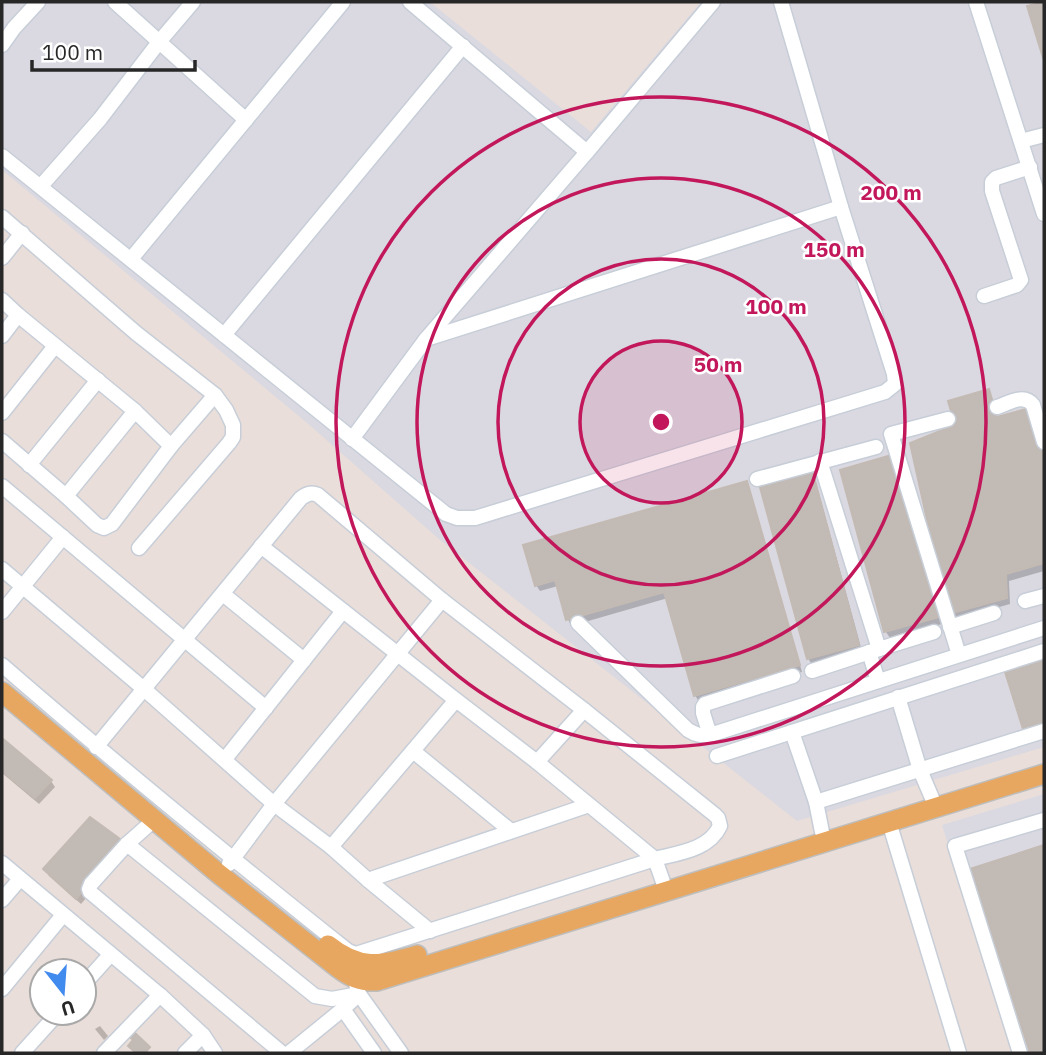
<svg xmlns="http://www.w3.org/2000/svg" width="1046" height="1055" font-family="'IBM Plex Sans',sans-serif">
<rect width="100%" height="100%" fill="#e9ded9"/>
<g fill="#dad9e1">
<path d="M2 2H430L591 132 701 2H1044V747L797 821 440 540 306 422 2 170Z"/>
<path d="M1044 794V1053H1013L942 825Z"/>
</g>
<g fill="#0003">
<path d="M988 391 992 398 998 418 1044 445V571L1009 581 1010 604 954 620 950 614 957 426Z"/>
<path d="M898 463 942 624 890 638 886 632 842 471Z"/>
<path d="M810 468 814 475 862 651 812 665 808 658Z"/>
<path d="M746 483 750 490 802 672 699 702 695 695 668 598 571 626 568 619 558 586 540 591 536 585Z"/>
<path d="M2 741 51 781 55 787 39 804 2 773Z"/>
<path d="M1044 846V1053H1032L973 870Z"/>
<path d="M127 850 81 904 49 876 46 870Z"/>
<path d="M100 1026 108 1036 104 1040 95 1029Z"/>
</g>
<g fill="#c1bab5" stroke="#c3bab3" stroke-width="2">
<path d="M1044 2V61L1027 6Z"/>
<path d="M989 389 997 417 1033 407 1044 446V563L1006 574 1007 598 948 614 910 443 955 425 948 401Z"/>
<path d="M895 454 939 617 884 632 840 470Z"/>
<path d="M811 466 859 645 807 659 758 480Z"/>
<path d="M747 481 800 665 694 696 664 592 566 620 555 580 535 586 523 545Z"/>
<path d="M1044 660V722L1023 729 1005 672Z"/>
<path d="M2 738 52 780 35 798 2 771Z"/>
<path d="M90 817 124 842 76 899 43 869Z"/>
<path d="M1044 845V1053H1030L970 869Z"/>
<path d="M134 1032 150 1047 145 1053H136L128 1046 133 1040 130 1037Z"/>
</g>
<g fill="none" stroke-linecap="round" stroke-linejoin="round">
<defs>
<g id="minor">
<path d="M115 2 246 120"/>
<path d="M410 2 587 152 713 2"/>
<path d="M976 2 1044 214"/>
<path d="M2 45 14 28 38 2"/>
<path d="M1021 141 1044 135"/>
<path d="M2 156 446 514 457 518H475L885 392 895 384 894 374 841 207 781 2"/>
<path d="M41 186 100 119 159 42 193 2"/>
<path d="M2 217 136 333 215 395 226 410 233 425V437L229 443 139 548"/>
<path d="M2 258 22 233"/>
<path d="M131 259 343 2"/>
<path d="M984 296 1017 285 1021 280 992 191V182L996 178 1030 167"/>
<path d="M2 300 18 315 135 411 171 446"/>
<path d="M224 335 463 46"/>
<path d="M2 336 18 315"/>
<path d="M426 339 841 207"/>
<path d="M997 407C1009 403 1024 393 1033 405L1044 442"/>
<path d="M2 413 55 346"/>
<path d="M948 419 891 434 959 655"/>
<path d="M352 439 426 339 587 152"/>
<path d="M2 441 66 496 97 525 104 528 112 524 171 446 215 395"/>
<path d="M820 461 879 649 934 632"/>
<path d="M29 465 98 380"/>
<path d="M757 479 876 447"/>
<path d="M2 486 266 708"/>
<path d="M66 496 135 411"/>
<path d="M261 546 456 700 537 762 655 859 663 882"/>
<path d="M2 569 144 689 274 804 331 847 368 880 430 931"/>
<path d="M223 594 304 660"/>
<path d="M1025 601 1044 596"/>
<path d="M2 612 63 537"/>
<path d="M578 623 688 730C696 735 701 736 710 735L1044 628"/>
<path d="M950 627 994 613"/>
<path d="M869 652 878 681"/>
<path d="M2 665C115 763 231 858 348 951L356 954 655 859C678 853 709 850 720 826L718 818 715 815 584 710 442 600 318 495C311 492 307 494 301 498L96 747"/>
<path d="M812 671 879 649"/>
<path d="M898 697 920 770 932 798"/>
<path d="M792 732 816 802 822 832"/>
<path d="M710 735 703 713V707L705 704 793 676"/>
<path d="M413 751 511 831"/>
<path d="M717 756 1044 651"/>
<path d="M225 759 343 611"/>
<path d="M537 762 584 710"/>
<path d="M816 802 1044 731"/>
<path d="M154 820 127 844 91 884 89 889 90 892 282 1053"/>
<path d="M889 822 959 1053"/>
<path d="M127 844 315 996 332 999 359 994"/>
<path d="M331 847 456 700"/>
<path d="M2 863 160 995 203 1035 215 1053"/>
<path d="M229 864 274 804 442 600"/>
<path d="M368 880 589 805"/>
<path d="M2 900 20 879"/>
<path d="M84 984 110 955"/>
<path d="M356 984 359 994 401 1053"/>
<path d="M2 989 63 915"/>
<path d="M358 995 343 1009 374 1053"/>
<path d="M22 1053 58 1013"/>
<path d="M104 1053 160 995"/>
<path d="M185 1053 203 1035"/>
<path d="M289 1053 343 1009"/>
<path d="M1020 1053 955 846 1044 820"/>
</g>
<g id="major">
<path d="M2 692 219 874 337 967C350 977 360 982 377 981L1044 774"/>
<path d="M328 945C359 970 380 966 417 955"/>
</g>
</defs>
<use href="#minor" stroke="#c7ced8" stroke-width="17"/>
<use href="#major" stroke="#bebebe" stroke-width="22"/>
<use href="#minor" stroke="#fff" stroke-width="14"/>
<use href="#major" stroke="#e7a760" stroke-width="19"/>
</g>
<circle cx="661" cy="422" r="81" fill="#c2185b" fill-opacity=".12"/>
<g fill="none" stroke="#c2185b" stroke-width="3.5">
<circle cx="661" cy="422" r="81"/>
<circle cx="661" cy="422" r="163"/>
<circle cx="661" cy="422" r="244"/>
<circle cx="661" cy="422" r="325"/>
</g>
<circle cx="661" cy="422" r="10" fill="#c2185b" stroke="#fff" stroke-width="3.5"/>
<g font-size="21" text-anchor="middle" font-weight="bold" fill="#c2185b" stroke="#fff" stroke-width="5" stroke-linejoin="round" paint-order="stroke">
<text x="891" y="200">200 m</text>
<text x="834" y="257">150 m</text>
<text x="776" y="314">100 m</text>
<text x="718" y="372">50 m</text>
</g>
<rect width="1046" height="1055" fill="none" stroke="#272727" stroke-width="7"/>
<g transform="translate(63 992) rotate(163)"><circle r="33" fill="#ffffff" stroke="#a9a9a9" stroke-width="2"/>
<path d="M0-5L12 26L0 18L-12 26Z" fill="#418aee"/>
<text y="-10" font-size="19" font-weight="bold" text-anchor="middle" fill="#272727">U</text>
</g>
<path d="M32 60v10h163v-10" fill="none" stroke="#272727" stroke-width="3.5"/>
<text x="42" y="60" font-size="21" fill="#272727" stroke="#ffffff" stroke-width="5" paint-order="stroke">100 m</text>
</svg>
